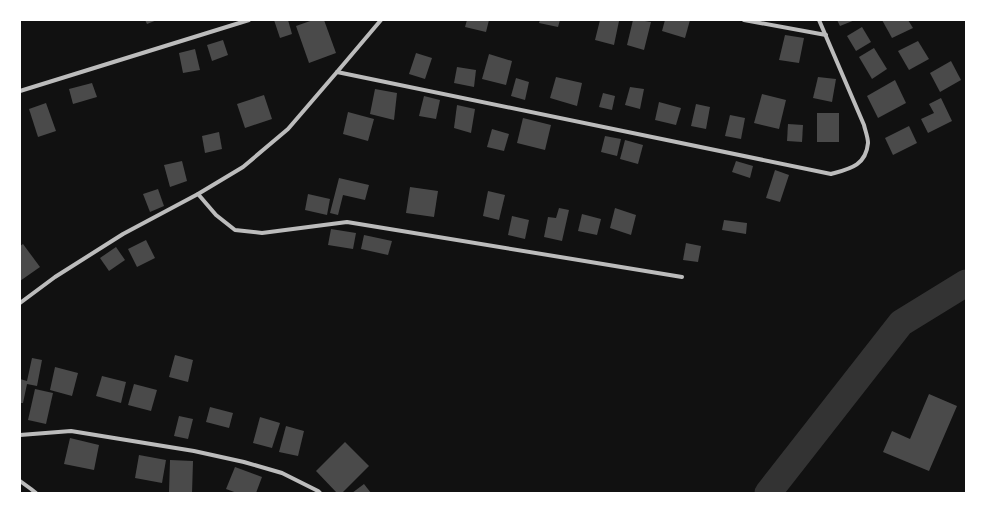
<svg xmlns="http://www.w3.org/2000/svg" width="986" height="513" font-family="Mulish,sans-serif">
<rect width="100%" height="100%" fill="#111"/>
<g fill="none" stroke-linecap="round" stroke-linejoin="round">
<path stroke="#333" stroke-width="27" d="M768 493 901 323 966 283"/>
</g>
<g fill="#4a4a4a">
<path d="M145 20H157L147 24Z"/>
<path d="M274 20H288L292 34 280 38Z"/>
<path d="M313 20H324L336 53 309 63 296 26Z"/>
<path d="M467 20H489L486 32 465 27Z"/>
<path d="M540 20H560L558 27 539 23Z"/>
<path d="M600 20H614L619 21 614 45 595 40Z"/>
<path d="M633 20H639L651 22 644 50 627 45Z"/>
<path d="M665 20H690L685 38 662 31Z"/>
<path d="M837 20H855L840 26Z"/>
<path d="M882 20H908L913 28 892 38Z"/>
<path d="M862 27 871 42 856 51 847 36Z"/>
<path d="M785 35 804 38 799 63 779 60Z"/>
<path d="M223 40 228 55 212 61 207 45Z"/>
<path d="M918 41 929 59 909 70 898 51Z"/>
<path d="M874 48 887 69 872 79 859 57Z"/>
<path d="M195 49 200 70 183 73 179 53Z"/>
<path d="M416 53 432 58 425 79 409 74Z"/>
<path d="M489 54 512 61 506 85 482 79Z"/>
<path d="M951 61 961 80 940 92 930 73Z"/>
<path d="M457 67 476 70 474 87 454 83Z"/>
<path d="M556 77 582 83 577 106 550 98Z"/>
<path d="M818 77 836 79 832 102 813 98Z"/>
<path d="M516 78 529 82 525 100 511 96Z"/>
<path d="M895 80 906 103 878 118 867 96Z"/>
<path d="M92 83 97 97 73 104 69 89Z"/>
<path d="M630 87 644 89 640 109 625 105Z"/>
<path d="M375 89 397 93 394 120 370 114Z"/>
<path d="M603 93 615 96 612 110 599 107Z"/>
<path d="M762 94 786 100 779 129 754 123Z"/>
<path d="M264 95 272 119 245 128 237 104Z"/>
<path d="M424 96 440 100 436 119 419 116Z"/>
<path d="M941 98 952 121 928 133 921 119 934 113 929 104Z"/>
<path d="M659 102 681 108 676 125 655 120Z"/>
<path d="M46 103 56 131 38 137 29 109Z"/>
<path d="M696 104 710 107 706 129 691 126Z"/>
<path d="M457 105 475 109 471 133 454 128Z"/>
<path d="M348 112 374 119 368 141 343 134Z"/>
<rect x="817" y="113" width="22" height="29"/>
<path d="M730 115 745 118 741 139 725 136Z"/>
<path d="M523 118 551 125 545 150 517 143Z"/>
<path d="M788 124 803 125 802 142 787 141Z"/>
<path d="M909 126 917 143 893 155 885 138Z"/>
<path d="M492 129 509 134 504 151 487 147Z"/>
<path d="M219 132 222 149 205 153 202 136Z"/>
<path d="M605 136 621 139 617 156 601 152Z"/>
<path d="M625 140 643 145 638 164 620 159Z"/>
<path d="M182 161 187 181 170 187 164 165Z"/>
<path d="M736 161 753 166 750 178 732 172Z"/>
<path d="M775 170 789 175 780 202 766 198Z"/>
<path d="M339 178 369 185 365 200 343 195 338 215 330 213Z"/>
<path d="M410 187 438 191 434 217 406 213Z"/>
<path d="M158 189 164 206 150 212 143 194Z"/>
<path d="M488 191 505 195 499 220 483 216Z"/>
<path d="M308 194 330 199 327 215 305 210Z"/>
<path d="M559 208 569 210 562 241 544 237 548 217 556 218Z"/>
<path d="M615 208 636 215 631 235 610 228Z"/>
<path d="M582 214 601 219 597 235 578 231Z"/>
<path d="M512 216 529 220 525 239 508 235Z"/>
<path d="M724 220 747 223 746 234 722 230Z"/>
<path d="M331 229 356 233 353 249 328 245Z"/>
<path d="M364 235 392 241 388 255 361 249Z"/>
<path d="M146 240 155 258 137 267 128 249Z"/>
<path d="M686 243 701 246 698 262 683 260Z"/>
<path d="M23 244 40 267 20 281V246Z"/>
<path d="M116 247 125 260 109 271 100 258Z"/>
<path d="M175 355 193 360 188 382 169 377Z"/>
<path d="M32 358 42 360 37 386 27 384 23 403H20V379L27 381Z"/>
<path d="M55 367 78 373 72 396 50 390Z"/>
<path d="M102 376 126 382 121 403 96 396Z"/>
<path d="M134 384 157 390 151 411 128 405Z"/>
<path d="M35 389 53 393 46 424 28 420Z"/>
<path d="M929 394 957 406 929 471 883 452 892 431 910 439Z"/>
<path d="M210 407 233 413 229 428 206 422Z"/>
<path d="M179 416 193 419 188 439 174 436Z"/>
<path d="M260 417 280 423 272 448 253 443Z"/>
<path d="M286 426 304 431 298 456 279 452Z"/>
<path d="M70 438 99 445 94 470 64 464Z"/>
<path d="M345 442 369 466 342 493H337L316 471Z"/>
<path d="M139 455 166 460 162 483 135 478Z"/>
<path d="M170 460 193 461 192 493H169Z"/>
<path d="M235 467 262 477 256 493H237L226 489Z"/>
<path d="M364 484 371 493H352Z"/>
</g>
<g fill="none" stroke-linecap="round" stroke-linejoin="round">
<g stroke="#bcbcbc" stroke-width="4">
<path d="M744 20 826 35"/>
<path d="M337 72 831 174C849 169 866 166 868 143 868 137 865 130 864 125L819 20"/>
<path d="M20 91 249 20"/>
<path d="M198 194 216 215 235 230 262 233 347 222 682 277"/>
<path d="M20 303 55 277 123 234 198 194 243 167 288 129 337 72 381 20"/>
<path d="M20 435 71 431 194 451 244 462 282 473 318 491 320 493"/>
<path d="M20 481 31 489 36 493"/>
</g>
</g>
<rect width="986" height="513" fill="none" stroke="#ffffff" stroke-width="42"/>
</svg>
